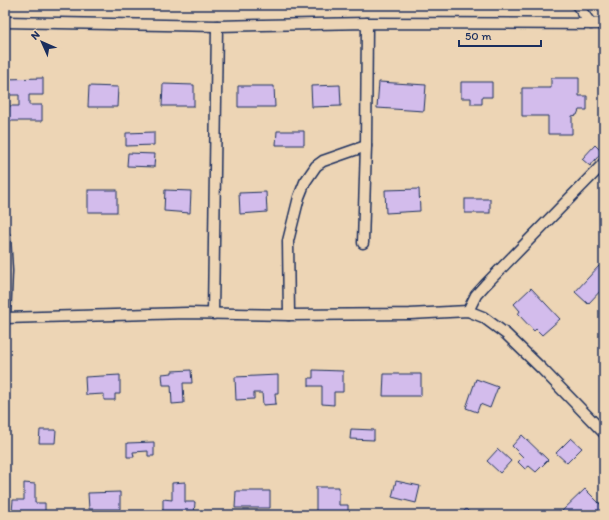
<svg xmlns="http://www.w3.org/2000/svg" width="609" height="520" font-family="Itim,sans-serif">
<rect width="100%" height="100%" fill="#edd5b5"/>
<filter id="ink" filterUnits="userSpaceOnUse"><feTurbulence type="fractalNoise" baseFrequency=".025" numOctaves="2"/><feDisplacementMap in="SourceGraphic" scale="8" xChannelSelector="R" yChannelSelector="G"/><feConvolveMatrix kernelMatrix="1 2 1 2 8 2 1 2 1" color-interpolation-filters="sRGB"/></filter>
<g filter="url(#ink)">
<g fill="#d3bcec" stroke="#1b2f5e">
<path d="M43 78V95H29V105H42V121H5V106H19V95H6V79Z"/>
<path d="M551 78H579V96H587V110H579L577 115 572 116V134H548V116H522V88H551Z"/>
<path d="M379 82 426 85 424 111 377 108Z"/>
<path d="M461 82H492V97H482V104H471V98H461Z"/>
<path d="M163 84 194 85V106H162Z"/>
<path d="M340 85 341 106 312 107 311 86Z"/>
<path d="M89 86 118 87 117 107H88Z"/>
<path d="M238 86H274L275 107H238Z"/>
<path d="M277 131H304V145H276Z"/>
<path d="M154 132V145L126 146V133Z"/>
<path d="M595 145 602 152 590 166 582 159Z"/>
<path d="M128 153 155 154 154 167 127 166Z"/>
<path d="M419 189 420 211 386 213 385 190Z"/>
<rect x="88" y="190" width="29" height="22"/>
<path d="M165 190 191 191 190 213 164 211Z"/>
<path d="M266 192 267 212 240 214 239 193Z"/>
<rect x="465" y="199" width="25" height="14"/>
<path d="M599 266 604 270V287L588 304 575 292Z"/>
<path d="M531 288 560 319 542 335 536 329 534 331 518 314 520 311 514 304Z"/>
<path d="M191 370 192 383H183L184 403 172 404 171 385H163L162 374 172 373V371Z"/>
<path d="M313 370 343 371V392H334V405L322 404V386H309V378H313Z"/>
<path d="M384 374H421V396H383Z"/>
<path d="M120 375V394H115V400H104V394L86 395 85 377Z"/>
<path d="M278 375V393H275L276 404 263 405 262 393H254V399L236 400 235 377Z"/>
<path d="M476 379 498 387 490 408 480 404 477 412 466 408Z"/>
<path d="M351 429 374 430V440L350 439Z"/>
<path d="M40 430H56L55 443H39Z"/>
<path d="M522 435 548 460 536 472 529 466 525 469 518 462 523 457 512 446Z"/>
<path d="M571 438 582 448 567 463 556 453Z"/>
<path d="M154 442V456H148V451L133 452 134 457H127V443Z"/>
<path d="M498 449 511 461 500 473 487 461Z"/>
<path d="M396 481 420 486 416 503 392 497Z"/>
<path d="M185 482V502H195L194 515 163 514V499L172 500V483Z"/>
<path d="M24 483 35 484V503H45V515H24V512H12L13 500H24Z"/>
<path d="M316 487H339V505H348V515H316Z"/>
<path d="M585 489 604 508V515H593L592 514 590 515H566L562 511Z"/>
<path d="M236 491H270V508H235Z"/>
<path d="M120 492V509H89L88 493Z"/>
<path d="M466 509 472 515H461Z"/>
</g>
<g fill="none" stroke-linecap="round" stroke-linejoin="round">
<defs>
<g id="minor">
<path d="M577 5 591 24"/>
<path d="M5 22 217 26 367 23 604 24"/>
<path d="M5 237 7 271 5 318"/>
<path d="M363 243 366 146 367 23"/>
<path d="M468 311 476 295 485 285 604 163"/>
<path d="M213 314 217 26"/>
<path d="M289 315 288 241 299 197 305 182 316 166 323 161 366 146"/>
<path d="M5 318 187 313 289 315 410 314 468 311 483 317 506 334 542 369 604 433"/>
</g>
</defs>
<use href="#minor" stroke="#1b2f5e" stroke-width="13"/>
<use href="#minor" stroke="#edd5b5" stroke-width="10"/>
</g>
</g>
<rect width="609" height="520" fill="none" stroke="#edd5b5" stroke-width="20"/>
<rect x="10" y="10" width="589" height="500" fill="none" stroke="#1b2f5e" stroke-width="1.5" filter="url(#ink)"/>
<g transform="translate(42 42) rotate(315)" stroke="#edd5b5" stroke-width="3" paint-order="stroke">
<path d="M0-3L7 15L0 10L-7 15Z" fill="#1b2f5e"/>
<text y="-6" font-size="11" font-weight="bold" text-anchor="middle" fill="#1b2f5e">N</text>
</g>
<path d="M459 40v6h82v-6" fill="none" stroke="#1b2f5e" stroke-width="2"/>
<text x="465" y="40" font-size="12" fill="#1b2f5e" stroke="#edd5b5" stroke-width="3" paint-order="stroke">50 m</text>
</svg>
